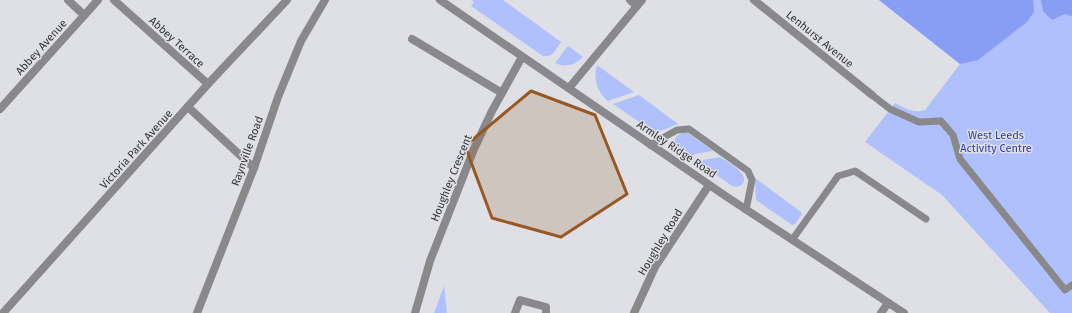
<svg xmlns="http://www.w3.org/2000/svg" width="1072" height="313" font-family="'Fira Sans',sans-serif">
<rect width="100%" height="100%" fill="#dee0e6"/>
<g fill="#afc0fd">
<path d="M472 0H503L561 42C556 49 553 58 543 56L471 6 474 2Z"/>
<path d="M879 0H1072V313H1050L942 195 865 142 895 103C905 108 913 114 925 110L960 64Z"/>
<path d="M568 46 583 57C575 65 565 68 555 63Z"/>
<path d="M597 65 634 92 608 101C597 92 593 80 597 65Z"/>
<path d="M639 95 678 124 655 133 613 104Z"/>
<path d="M682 133H688L713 151 695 154 692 158 676 147 674 141 677 136Z"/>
<path d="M720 157C726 161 754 176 741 185 738 187 736 187 732 186L701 164 703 160Z"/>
<path d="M755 178 801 212 802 214 795 224 792 225 756 200Z"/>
<path d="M444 286 447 313H434Z"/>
</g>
<g fill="#889ef4">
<path d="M879 0H1033L1034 12 1027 22 978 60 960 64Z"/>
<path d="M1041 0H1072V16L1065 14 1052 20 1043 11Z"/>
</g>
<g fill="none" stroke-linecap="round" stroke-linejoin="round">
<g stroke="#89898c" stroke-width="7">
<path d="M872 95 890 109 919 122 941 121 953 135 960 159 1065 290 1072 285"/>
<path d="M650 145 677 130 689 129 748 171 752 180 746 210"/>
<path d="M792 240 838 176 855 171 926 219"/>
</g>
<g stroke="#89898c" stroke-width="8">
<path d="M68 0 84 15"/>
<path d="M114 0 208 84"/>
<path d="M630 0 637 6"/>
<path d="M754 0 872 95"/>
<path d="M412 39 502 93"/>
<path d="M569 88 642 0"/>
<path d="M188 107 254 168"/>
<path d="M0 109 98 0"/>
<path d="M3 313 208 84 287 0"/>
<path d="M415 313 430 261 474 149 492 111 522 57"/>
<path d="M515 313 520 300 546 307V313"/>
<path d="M634 313 655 267 709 185"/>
<path d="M881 313 888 303"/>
</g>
<g stroke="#89898c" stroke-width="8">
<path d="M440 0 727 197 904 313"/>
<path d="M197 313 254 168 278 97 301 41 325 0"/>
</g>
</g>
<path fill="#985821" fill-opacity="0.2" stroke="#985821" stroke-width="3" stroke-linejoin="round" d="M531 91 595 115 627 194 561 237 492 218 465 146Z"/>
<g text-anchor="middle" stroke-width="3" stroke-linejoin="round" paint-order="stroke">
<g font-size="11" fill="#363638" stroke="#dee0e6">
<text transform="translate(820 39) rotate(39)" y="4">Lenhurst Avenue</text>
<text transform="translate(177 42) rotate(42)" y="4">Abbey Terrace</text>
<text transform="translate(41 47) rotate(-48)" y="4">Abbey Avenue</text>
<text transform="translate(136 149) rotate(-48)" y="4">Victoria Park Avenue</text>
<text transform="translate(677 149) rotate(34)" y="4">Armley Ridge Road</text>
<text transform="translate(247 151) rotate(-70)" y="4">Raynville Road</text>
<text transform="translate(451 178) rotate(-68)" y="4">Houghley Crescent</text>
<text transform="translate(660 242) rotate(-59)" y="4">Houghley Road</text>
</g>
<g font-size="11" fill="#313ea0" stroke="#dee0e6">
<text x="996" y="139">West Leeds<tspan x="996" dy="13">Activity Centre</tspan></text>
</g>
</g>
</svg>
